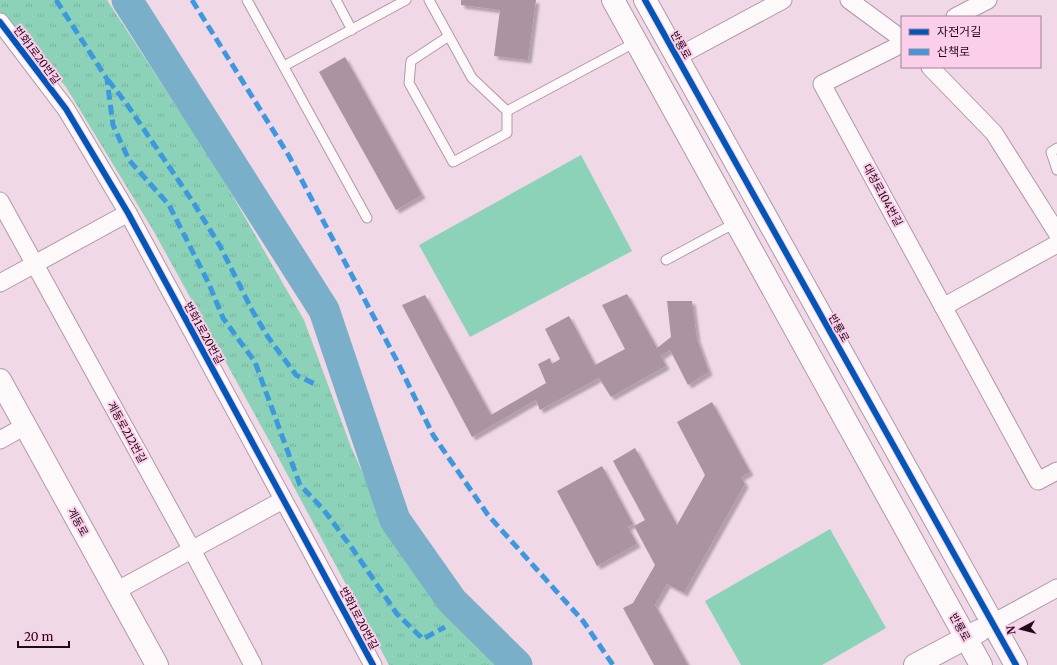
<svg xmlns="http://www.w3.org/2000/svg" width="1057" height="665" viewBox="0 0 1057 665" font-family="Merriweather,'Noto Sans KR',serif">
	<defs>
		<pattern id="grass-tufts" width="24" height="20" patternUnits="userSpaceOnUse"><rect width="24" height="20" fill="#8cd2b9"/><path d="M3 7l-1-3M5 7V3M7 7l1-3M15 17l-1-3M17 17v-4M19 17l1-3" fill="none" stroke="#78b39e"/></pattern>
		<filter id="shadow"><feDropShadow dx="3.5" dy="3.5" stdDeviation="1" flood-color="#0004"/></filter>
	</defs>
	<rect width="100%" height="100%" fill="#f0d8e7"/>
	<!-- grass -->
	<polygon fill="url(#grass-tufts)" points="0,0 107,0 216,167 304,320 351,447 392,538 436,591 505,665 389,665 271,444 153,230 66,87 0,12"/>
	<!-- pitch -->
	<g fill="#8cd2b9">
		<polygon points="581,155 632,251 470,337 419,245"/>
		<polygon points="830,529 886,628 822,665 741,665 705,601"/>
	</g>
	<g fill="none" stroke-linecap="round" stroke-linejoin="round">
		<!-- river -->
		<polyline stroke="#79afc8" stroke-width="31" points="127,0 324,310 395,520 452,601 517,665"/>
	</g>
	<!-- building -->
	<g fill="#ab93a2" filter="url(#shadow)">
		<polygon points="461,0 536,0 528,60 494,56 500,10 461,5"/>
		<polygon points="345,57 422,195 396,210 319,72"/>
		<polygon points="627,294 657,348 671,337 667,301 692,301 697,339 709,372 688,385 670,350 661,356 666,366 611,397 599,378 540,410 536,400 472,437 402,305 425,295 491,415 546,383 538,364 550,358 552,364 560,359 545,329 569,316 595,365 625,349 602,305"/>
		<polygon points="712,402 750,472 741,477 745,484 684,593 667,584 655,605 688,665 654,665 623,608 633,603 655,565 634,526 645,520 613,461 635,448 677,525 705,475 677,422"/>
		<polygon points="602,466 633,524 628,527 637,544 597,566 557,491"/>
	</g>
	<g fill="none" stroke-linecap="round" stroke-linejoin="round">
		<!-- lane casing -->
		<g stroke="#af98a7" stroke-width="11">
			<g id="lane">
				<polyline points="247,0 367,218"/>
				<polyline points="336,0 352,30"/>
				<polyline points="429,0 472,78 507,111 507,133 453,162 409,83 411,61 449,36"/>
				<polyline points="284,66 406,0"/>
				<polyline points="507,111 636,42"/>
				<polyline points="1057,148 1051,152 1057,170"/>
				<polyline points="666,260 737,222"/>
			</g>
		</g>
		<!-- street casing -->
		<g stroke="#af98a7" stroke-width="19">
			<g id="street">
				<polyline points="849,0 902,39"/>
				<polyline points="955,17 988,0"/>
				<polyline points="0,22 66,109 128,213 373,665"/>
				<polyline points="902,44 822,84 1038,481 1057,471"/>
				<polyline points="677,57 783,0"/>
				<polyline points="930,67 994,133 1057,233"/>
				<polyline points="0,201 192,550 253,665"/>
				<polyline points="0,283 128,213"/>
				<polyline points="943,307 1057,244"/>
				<polyline points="0,440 25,426"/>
				<polyline points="116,591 283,500"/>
				<polyline points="993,623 1057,588"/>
			</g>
		</g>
		<!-- secondary casing -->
		<g stroke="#af98a7" stroke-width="24">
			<g id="secondary">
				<polyline points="613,0 981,665"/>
				<polyline points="645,0 1016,665"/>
				<polyline points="0,380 157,665"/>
				<polyline points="915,665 979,631"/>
			</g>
		</g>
		<!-- lane -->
		<use href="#lane" stroke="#fdf9fb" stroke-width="9"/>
		<!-- street -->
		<use href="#street" stroke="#fdf9fb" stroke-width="17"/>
		<!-- secondary -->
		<use href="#secondary" stroke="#fdf9fb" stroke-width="22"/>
		<!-- quiet -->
		<g stroke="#3c99df" stroke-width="5" stroke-dasharray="10 5" stroke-linecap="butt">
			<polyline points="56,0 107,79 113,125 129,160 169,205 209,284 223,318 255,362 300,485 323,509 352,548 397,614 423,639 445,627"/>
			<polyline points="192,0 289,156 397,361 433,435 488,515 583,621 613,665"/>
			<polyline points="108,80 126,103 193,202 220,246 253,312 268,337 296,375 317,385"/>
		</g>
		<!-- cycleway casing -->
		<g stroke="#fbcee9" stroke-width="8">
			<g id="cycleway">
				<polyline points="645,0 1016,665"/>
				<polyline points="0,22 66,109 128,213 373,665"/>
			</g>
		</g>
		<!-- cycleway -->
		<use href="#cycleway" stroke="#0057b8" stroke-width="6"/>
	</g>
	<g text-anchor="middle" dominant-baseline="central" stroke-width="4" stroke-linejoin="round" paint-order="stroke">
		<!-- street labels -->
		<g font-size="11" fill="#230a1b" stroke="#fbcee9">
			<text transform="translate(681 45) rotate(61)">반룡로</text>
			<text transform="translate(37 55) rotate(53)">번화1로20번길</text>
			<text transform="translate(883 195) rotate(61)">대청로104번길</text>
			<text transform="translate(839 328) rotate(61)">반룡로</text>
			<text transform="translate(204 333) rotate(61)">번화1로20번길</text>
			<text transform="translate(127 432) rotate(61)">계동로212번길</text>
			<text transform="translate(78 522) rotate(61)">계동로</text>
			<text transform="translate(359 618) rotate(62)">번화1로20번길</text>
			<text transform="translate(960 627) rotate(61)">반룡로</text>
		</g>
	</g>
	<!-- legend -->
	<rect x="901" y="16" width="140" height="52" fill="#fbcee9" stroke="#a58097"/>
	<rect x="909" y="29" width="20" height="6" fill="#0057b8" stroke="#a58097"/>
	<text x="937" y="36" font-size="12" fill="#230a1b">자전거길</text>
	<rect x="909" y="49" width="20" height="6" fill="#3c99df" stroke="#a58097"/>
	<text x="937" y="56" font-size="12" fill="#230a1b">산책로</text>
	<!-- north arrow -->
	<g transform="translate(1021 629) rotate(263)" stroke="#fbcee9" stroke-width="3" paint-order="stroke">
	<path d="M0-3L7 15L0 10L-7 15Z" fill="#230a1b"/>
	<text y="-6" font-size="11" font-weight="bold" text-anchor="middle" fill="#230a1b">N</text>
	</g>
	<!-- scale -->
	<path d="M18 641v6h51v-6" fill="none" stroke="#230a1b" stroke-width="2"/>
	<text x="24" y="641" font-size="12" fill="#230a1b" stroke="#fbcee9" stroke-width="3" paint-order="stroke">20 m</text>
</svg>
